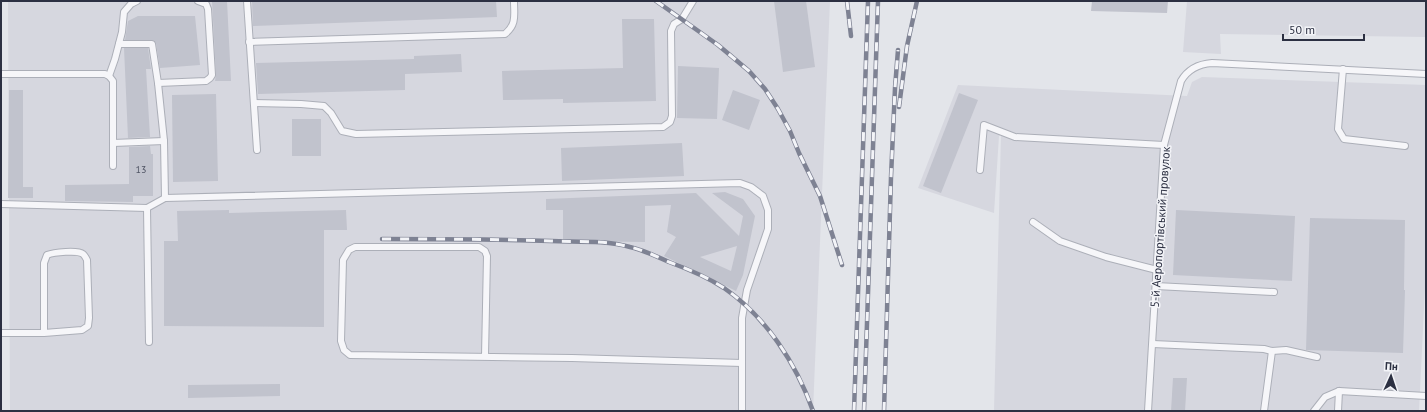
<svg xmlns="http://www.w3.org/2000/svg" width="1427" height="412" viewBox="0 0 1427 412" font-family="'PT Sans',sans-serif">
	<rect width="100%" height="100%" fill="#e3e5ea"/>
	<!-- built -->
	<g fill="#d6d7df">
		<polygon points="8,1 830,1 813,411 10,411"/>
		<polygon points="1187,1 1426,1 1426,37 1220,34 1221,54 1183,52"/>
		<polygon points="1202,77 1426,85 1426,267 1419,411 994,411 1001,135 999,136 994,213 918,188 958,85 1187,96 1192,82"/>
	</g>
	<!-- building -->
	<g fill="#c1c3cd" fill-rule="evenodd">
		<polygon points="212,1 227,1 231,81 215,81 216,75"/>
		<polygon points="252,1 496,1 497,17 253,26"/>
		<polygon points="774,1 806,1 815,67 783,72"/>
		<polygon points="1092,1 1168,1 1167,13 1091,11"/>
		<polygon points="138,16 195,16 200,65 160,68 156,43 154,40 125,40 128,21"/>
		<polygon points="622,19 654,19 656,101 563,103 563,99 503,100 502,71 623,68"/>
		<polygon points="124,48 148,48 151,69 146,69 150,137 128,138"/>
		<polygon points="461,54 462,72 405,74 405,90 258,94 256,63 414,59 414,56"/>
		<polygon points="678,66 719,68 717,119 677,118"/>
		<polygon points="9,90 23,90 23,187 33,187 33,198 8,198"/>
		<polygon points="733,90 760,100 749,130 722,120"/>
		<polygon points="959,93 978,100 941,193 923,186"/>
		<polygon points="216,94 218,181 173,182 172,95"/>
		<rect x="292" y="119" width="29" height="37"/>
		<polygon points="682,143 684,176 562,181 561,148"/>
		<polygon points="150,146 151,154 153,154 153,196 133,196 133,202 65,201 65,185 129,184 129,147"/>
		<path d="M 725,192 L 743,199 L 755,216 L 743,275 L 736,291 L 664,256 L 676,237 L 667,232 L 671,205 L 645,206 L 645,242 L 563,241 L 563,210 L 546,210 L 546,199 L 696,193 L 739,236 L 743,216 L 712,193 ZM 737,246 L 731,271 L 700,257 Z"/>
		<polygon points="229,210 229,213 346,210 347,230 324,230 324,327 164,326 164,241 178,241 177,211"/>
		<polygon points="1176,210 1295,216 1292,281 1173,275"/>
		<polygon points="1310,218 1405,220 1404,290 1405,290 1403,353 1306,350"/>
		<polygon points="1173,378 1187,378 1185,411 1171,411"/>
		<polygon points="280,384 280,396 188,398 188,385"/>
	</g>
	<g fill="none" stroke-linecap="round" stroke-linejoin="round">
		<!-- lane casing -->
		<g stroke="#acafb8" stroke-width="8">
			<g id="lane">
				<polyline points="247,1 257,150"/>
				<path d="M 249,42 L 505,34 C 517,24 514,15 514,1"/>
				<polyline points="119,44 152,44 158,83 164,141 165,198"/>
				<polyline points="1343,69 1338,129 1344,139 1405,146"/>
				<polyline points="1,74 105,74 109,76 113,81 113,166"/>
				<polyline points="109,76 115,59 122,32 124,12 131,4 137,1"/>
				<polyline points="158,83 206,81 210,78 212,75 208,9 206,4 198,1"/>
				<polyline points="254,103 301,104 324,106 331,113 342,131 356,134 663,127 670,122 672,116 671,31 674,24 682,19 693,1"/>
				<polyline points="113,143 164,141"/>
				<polyline points="980,170 984,125 1015,137 1164,145"/>
				<polyline points="1,204 147,208 165,198 740,183 751,187 763,196 768,210 768,229 747,290 742,318 742,411"/>
				<polyline points="147,208 149,342"/>
				<polyline points="1033,222 1060,241 1106,257 1157,270"/>
				<polyline points="1156,286 1274,292"/>
				<path d="M 1,333 L 44,333 L 82,330 L 88,326 L 89,318 L 87,260 C 86,258 85,256 83,254 C 78,250 54,252 47,255 L 44,263 L 44,333"/>
				<polyline points="1153,344 1264,349 1272,351 1286,350 1317,357"/>
				<polyline points="485,356 487,256 485,251 479,247 355,247 349,250 343,260 341,341 344,350 350,355 572,358 742,363"/>
				<path d="M 1148,411 L 1164,145 L 1181,81 C 1188,69 1198,64 1212,63 L 1426,74"/>
				<polyline points="1264,411 1272,351"/>
				<polyline points="1314,411 1325,397 1339,391"/>
				<polyline points="1338,411 1339,391 1426,396"/>
			</g>
		</g>
		<!-- lane -->
		<use href="#lane" stroke="#f6f6f9" stroke-width="6"/>
		<!-- rail casing -->
		<g stroke="#7e8293" stroke-width="4.5">
			<g id="rail">
				<polyline points="656,1 718,45 749,71 765,89 778,109 790,131 799,153 820,196 842,265"/>
				<polyline points="847,1 851,36"/>
				<polyline points="899,107 907,46 917,1"/>
				<path d="M 382,239 C 439,239 495,239 551,241 C 577,242 605,240 630,247 C 643,250 656,256 669,262 C 688,269 707,277 724,288 C 766,317 796,363 813,411"/>
				<polyline points="854,411 868,1"/>
				<polyline points="864,411 878,1"/>
				<polyline points="884,411 891,177 895,88 898,50"/>
			</g>
		</g>
		<!-- rail -->
		<use href="#rail" stroke="#f3f4f8" stroke-width="3" stroke-dasharray="9" stroke-linecap="butt"/>
	</g>
	<g text-anchor="middle" dominant-baseline="central" stroke-width="3" stroke-linejoin="round" paint-order="stroke">
		<!-- number labels -->
		<g font-size="10" fill="#515565">
			<text x="141" y="169">13</text>
		</g>
		<!-- street labels -->
		<g font-size="12" fill="#2c3042" stroke="#f3f4f8">
			<text transform="translate(1160 227) rotate(-86)">5-й Аеропортівський провулок</text>
		</g>
	</g>
	<!-- border -->
	<rect width="1427" height="412" fill="none" stroke="#2c3042" stroke-width="4"/>
	<!-- north arrow -->
	<g transform="translate(1391 376) rotate(3)" stroke="#f3f4f8" stroke-width="3" paint-order="stroke">
	<path d="M0-3L7 15L0 10L-7 15Z" fill="#2c3042"/>
	<text y="-6" font-size="11" font-weight="bold" text-anchor="middle" fill="#2c3042">Пн</text>
	</g>
	<!-- scale -->
	<path d="M1283 34v6h81v-6" fill="none" stroke="#2c3042" stroke-width="2"/>
	<text x="1289" y="34" font-size="12" fill="#2c3042" stroke="#f3f4f8" stroke-width="3" paint-order="stroke">50 m</text>
</svg>
